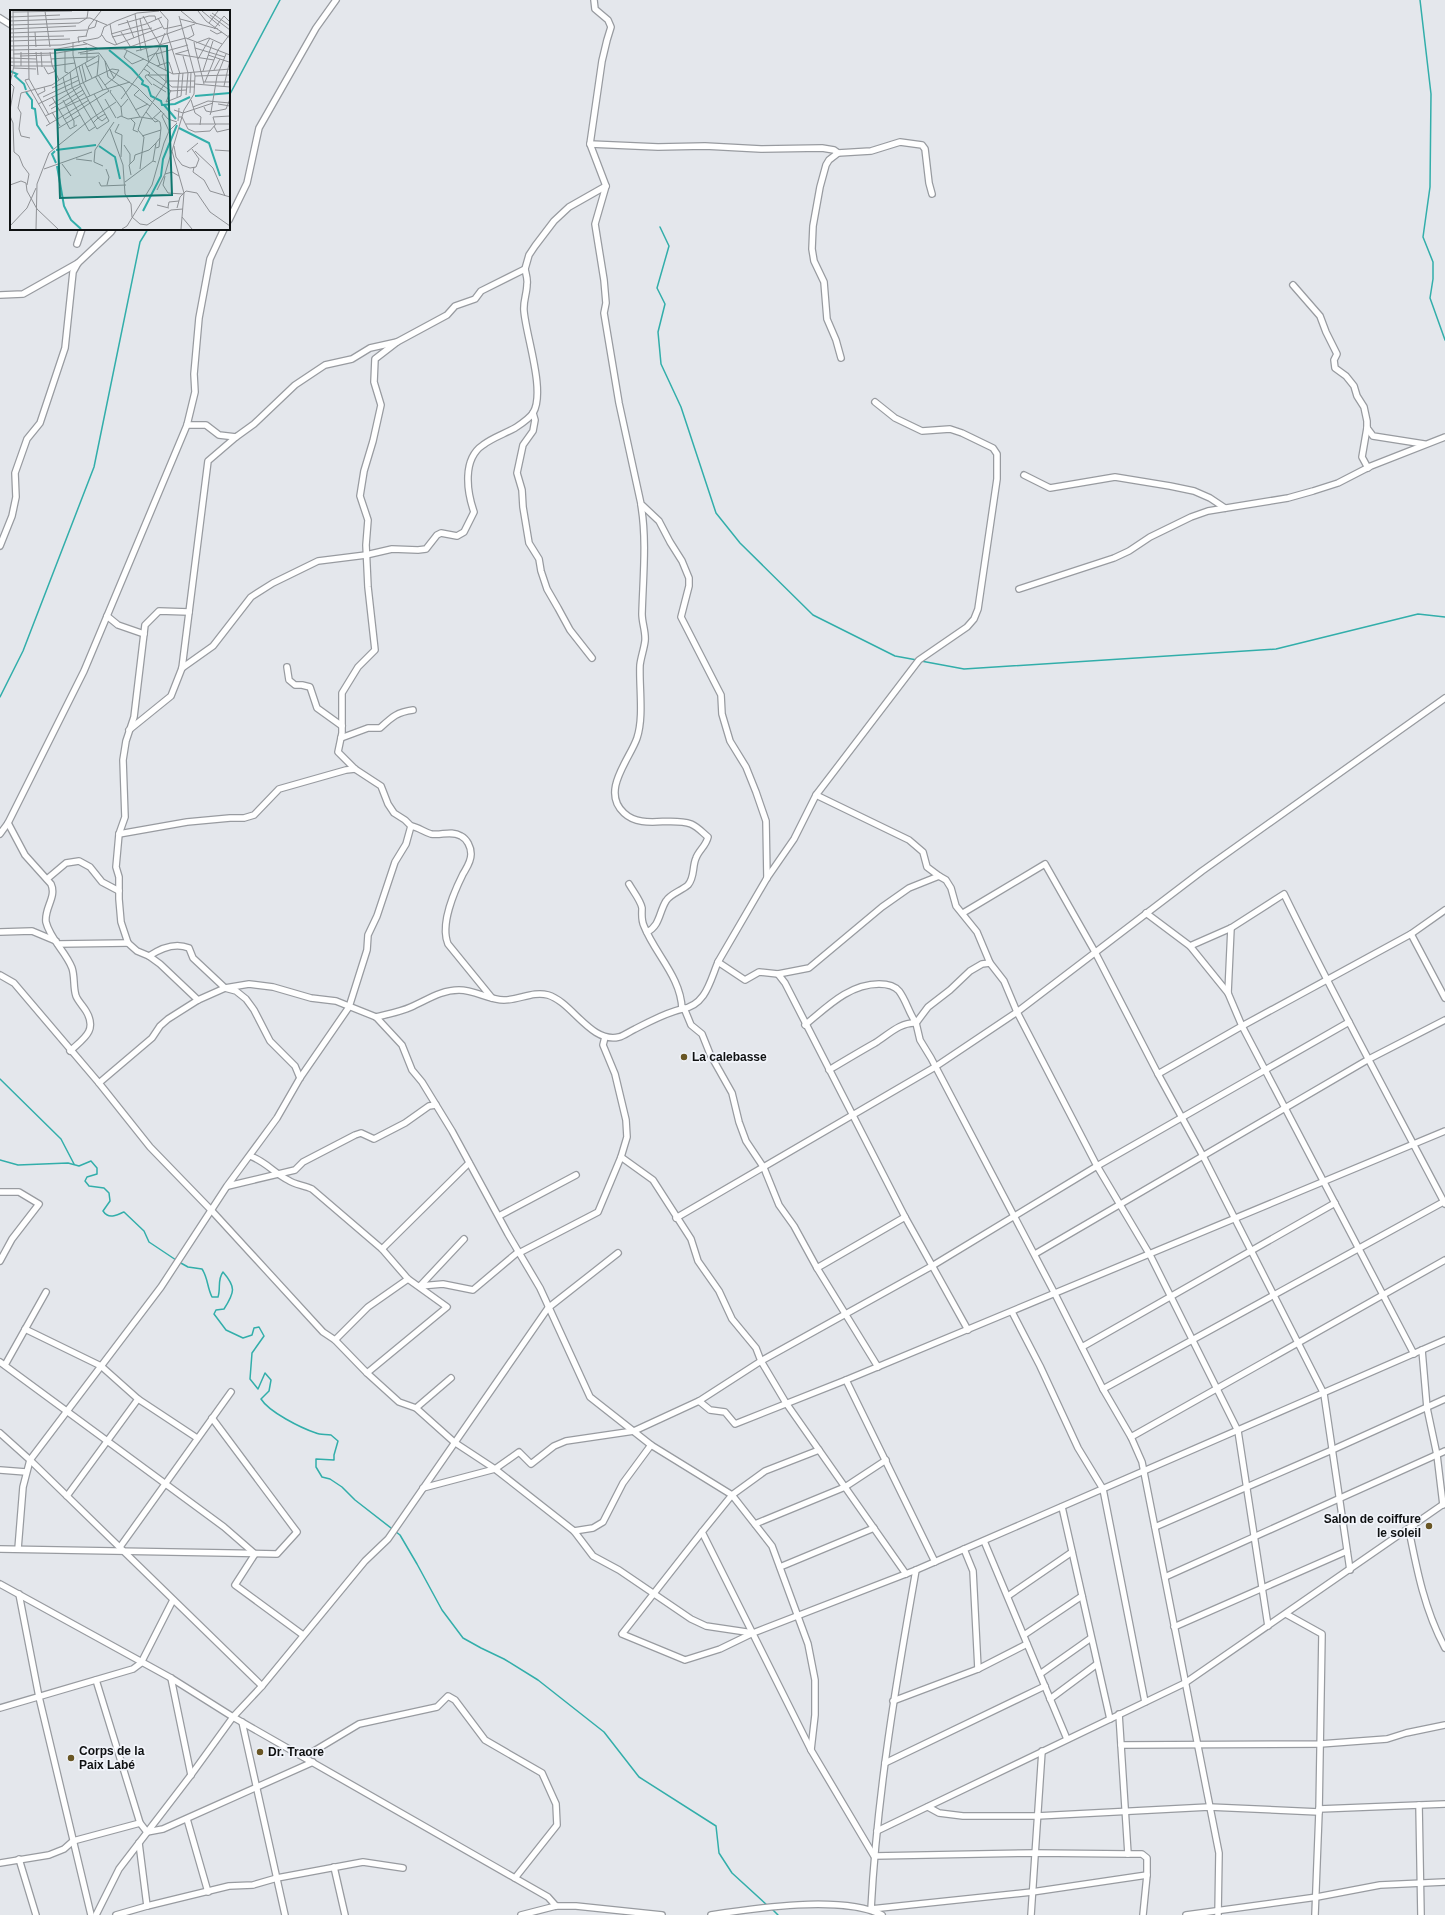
<svg xmlns="http://www.w3.org/2000/svg" width="1445" height="1915" viewBox="0 0 1445 1915" font-family="Arial,sans-serif">
	<rect width="100%" height="100%" fill="#e4e7ec"/>
	<g fill="none" stroke-linecap="round" stroke-linejoin="round">
		<!-- stream -->
		<g stroke="#32aeaa" stroke-width="1.5">
			<polyline points="1420,0 1431,94 1430,187 1423,237 1433,262 1433,279 1430,298 1445,340"/>
			<polyline points="229,96 280,0"/>
			<polyline points="660,227 669,246 657,288 665,304 658,332 661,364 681,407 716,513 740,543 813,615 895,656 917,660"/>
			<polyline points="921,661 964,669 1276,649 1418,614 1445,617"/>
			<polyline points="0,697 23,651 94,467 140,242 148,229"/>
			<polyline points="0,1079 61,1139 74,1164"/>
			<path d="M 0,1160 L 18,1165 L 68,1163 L 79,1166 L 91,1161 L 97,1168 L 97,1174 L 87,1177 L 85,1181 L 89,1186 L 104,1188 L 109,1193 L 110,1201 L 103,1211 C 109,1220 116,1215 124,1212 L 144,1231 L 149,1242 L 176,1260"/>
			<path d="M 179,1262 L 188,1267 L 202,1269 C 208,1278 207,1287 212,1297 L 218,1297 C 221,1288 217,1280 223,1272 C 236,1287 235,1292 224,1309 L 216,1310 L 214,1314 L 226,1330 L 243,1338 L 252,1335 L 254,1328 L 259,1327 L 264,1336 L 252,1353 L 250,1379 L 258,1389 L 265,1373 L 271,1380 L 269,1391 L 261,1399 C 269,1412 301,1428 316,1433 C 320,1435 326,1434 331,1435 L 338,1441 L 334,1455 L 334,1460 L 316,1459 L 316,1467 L 322,1477 L 330,1479 L 342,1487 L 355,1500 L 400,1535 L 417,1564 L 442,1610 L 463,1638 L 481,1648 L 504,1659 L 538,1680 L 604,1732 L 639,1777 L 716,1826 L 719,1853 L 732,1873 L 768,1906"/>
			<polyline points="771,1908 778,1915"/>
		</g>
		<!-- minor casing -->
		<g stroke="#989ba0" stroke-width="8">
			<g id="minor">
				<polyline points="594,0 595,9 608,20 611,27 607,40 602,61 590,144 606,186 595,224 604,280 606,303 604,313 619,403 641,504 659,521 670,542 682,561 689,578 689,586 681,617 721,695 722,714 730,741 746,767 756,792 766,821 767,878"/>
				<polyline points="0,18 11,25"/>
				<polyline points="590,144 658,147 705,146 761,149 822,148 834,150 838,153 871,151 900,142 922,145 925,149 929,183 932,194"/>
				<polyline points="838,153 829,160 826,165 820,187 813,226 812,249 814,261 824,282 827,319 836,340 841,358"/>
				<polyline points="229,220 247,183 259,128 316,28 336,0"/>
				<polyline points="77,244 82,229"/>
				<polyline points="1293,285 1320,316 1326,332 1337,354 1334,360 1335,368 1346,376 1354,386 1357,396 1364,407 1367,421 1367,428 1373,436 1424,444"/>
				<polyline points="0,295 23,294 78,263 111,232 113,229"/>
				<polyline points="533,413 535,420 533,431 523,445 517,473 522,490 523,507 529,543 539,559 541,571 547,589 558,608 570,630 592,658"/>
				<polyline points="187,425 206,425 219,435 236,437 254,424 295,385 325,365 352,359 370,348 397,342 447,315 455,306 475,299 481,291 525,269 529,255 535,246 554,221 569,207 606,186"/>
				<polyline points="1367,428 1362,457 1368,468"/>
				<polyline points="1024,475 1050,488 1115,477 1170,486 1194,491 1210,498 1225,508"/>
				<path d="M 641,505 C 647,540 643,578 642,614 C 642,623 646,632 645,641 C 644,649 641,657 640,665 C 639,687 644,717 637,738 C 630,759 600,791 624,813 C 642,830 670,816 691,824 C 698,827 703,833 708,837 C 706,846 699,850 696,858 C 692,867 695,877 688,885 C 681,891 670,894 666,901 C 659,912 660,926 647,932"/>
				<polyline points="0,546 12,516 16,497 15,473 27,439 40,423 65,348 73,272 78,263"/>
				<polyline points="1019,589 1114,558 1129,551 1150,537 1191,517 1208,511 1288,498 1313,491 1338,483 1371,466 1445,437"/>
				<polyline points="189,612 159,611 145,625 134,717 126,741 123,760 125,817 119,834 116,867 119,877 119,899 121,922 128,943 137,951 149,956 160,964 198,1000"/>
				<polyline points="107,616 118,625 144,634"/>
				<polyline points="287,667 289,680 295,685 302,685 310,687 317,708 342,726"/>
				<path d="M 182,668 L 213,646 L 251,597 L 273,583 L 318,561 L 366,555 L 392,549 L 418,550 L 426,549 L 437,535 L 441,533 L 457,536 L 464,532 L 474,512 C 467,492 462,459 483,445 C 492,438 504,434 515,428 C 521,424 529,419 533,413 C 546,392 526,336 524,311 C 523,301 527,294 527,284 C 528,280 526,274 525,269"/>
				<polyline points="129,730 171,696 182,668 208,461 236,437"/>
				<path d="M 341,738 L 368,728 L 380,728 C 392,717 397,712 413,710"/>
				<polyline points="816,795 909,840 923,852 927,867 939,876"/>
				<path d="M 8,823 L 25,855 L 51,884 C 57,897 44,908 46,922 C 50,939 66,952 72,968 C 75,977 73,987 76,996 C 78,1001 83,1006 86,1011 C 98,1031 83,1039 70,1051"/>
				<path d="M 411,826 C 418,827 424,832 431,834 C 441,836 451,830 461,836 C 467,839 471,847 471,854 C 471,862 467,867 463,874 C 454,892 440,925 448,944 L 492,998"/>
				<polyline points="0,834 8,823 84,671 187,425 195,392 194,374 199,318 210,259 224,229"/>
				<polyline points="119,834 187,822 230,818 244,818 254,815 279,789 346,770 355,769"/>
				<polyline points="47,879 66,863 79,861 90,867 102,882 119,891"/>
				<path d="M 629,884 C 633,891 641,901 642,908 C 642,915 641,920 644,926 C 655,954 681,977 682,1009 C 706,1005 710,981 718,962 L 745,980 L 759,972 L 778,974"/>
				<polyline points="963,913 1045,864 1095,952 1158,1074 1203,1156 1324,1394 1350,1570"/>
				<polyline points="1146,913 1190,946 1228,993"/>
				<polyline points="1231,928 1228,993 1242,1026 1414,1354"/>
				<polyline points="0,932 32,931 56,941"/>
				<polyline points="1411,934 1445,998"/>
				<polyline points="58,944 128,943"/>
				<path d="M 1190,946 L 1231,928 L 1284,894 C 1335,999 1391,1101 1445,1204"/>
				<path d="M 149,956 C 161,948 175,942 189,948 L 193,958 L 225,988 L 236,991 L 246,999 L 254,1010 L 270,1041 L 295,1066 L 300,1078"/>
				<polyline points="718,962 767,878 794,839 816,795 919,660 967,627 974,619 978,609 997,479 997,454 993,448 962,433 950,429 922,431 895,418 875,402"/>
				<polyline points="990,963 982,964 970,971 950,990 928,1007 916,1023 920,1040 931,1058 1055,1294 1103,1389 1131,1437 1142,1462 1219,1853 1218,1915"/>
				<polyline points="0,975 14,983 99,1083"/>
				<polyline points="684,1008 691,1025 702,1034 710,1054 732,1093 739,1122 746,1141 764,1168 779,1205 794,1226 817,1268"/>
				<path d="M 376,1017 C 388,1014 400,1012 411,1007 C 427,1000 441,990 459,990 C 475,990 489,1000 504,1000 C 519,1000 533,991 548,995 C 572,1002 591,1044 619,1037 C 624,1036 630,1031 635,1029 C 651,1021 665,1013 682,1009"/>
				<path d="M 805,1025 C 827,1007 849,984 879,984 C 886,984 894,985 899,991 C 906,1000 909,1013 916,1023 C 900,1022 888,1035 875,1043 C 859,1052 844,1061 829,1070"/>
				<polyline points="1158,1074 1242,1026 1411,934 1445,910"/>
				<path d="M 250,1156 C 265,1161 274,1173 288,1180 C 295,1185 304,1185 312,1189 L 382,1249 L 408,1279 L 447,1307 L 367,1373"/>
				<polyline points="621,1157 653,1180 691,1239 698,1261 719,1291 732,1319 756,1348 761,1361 699,1401"/>
				<polyline points="228,1186 295,1170 303,1162 355,1135 361,1133 374,1139 405,1123 429,1106 436,1105"/>
				<polyline points="0,1192 19,1192 39,1204 12,1239 0,1261"/>
				<polyline points="499,1216 576,1175"/>
				<polyline points="676,1218 935,1067 1017,1012 1202,871 1445,698"/>
				<polyline points="382,1249 469,1163"/>
				<polyline points="519,1253 598,1212 621,1157 627,1137 626,1120 615,1074 603,1045 605,1037"/>
				<polyline points="1035,1254 1369,1059 1445,1020"/>
				<polyline points="420,1286 443,1284 473,1290 518,1252"/>
				<polyline points="420,1286 464,1239"/>
				<polyline points="1012,1312 1040,1366 1078,1448 1103,1489 1145,1702"/>
				<polyline points="25,1329 101,1366 138,1399 197,1438"/>
				<polyline points="968,1330 905,1217 785,983 778,974 809,968 882,907 909,888 939,876 946,880 951,888 956,906 977,932 990,963 1004,981 1017,1012 1097,1166 1150,1255 1238,1431 1268,1626"/>
				<polyline points="335,1340 368,1307 408,1279"/>
				<polyline points="1082,1347 1335,1203"/>
				<polyline points="1422,1350 1427,1408 1437,1455 1443,1505"/>
				<polyline points="0,1362 224,1527 255,1554 235,1585 303,1635"/>
				<polyline points="5,1365 46,1292"/>
				<polyline points="878,1367 817,1268 905,1217"/>
				<polyline points="846,1380 1445,1131"/>
				<polyline points="1103,1389 1445,1201"/>
				<polyline points="416,1408 451,1378"/>
				<polyline points="0,1433 30,1460 262,1686"/>
				<polyline points="1131,1437 1445,1260"/>
				<polyline points="0,1470 26,1472"/>
				<polyline points="423,1488 495,1469 519,1452 531,1464 554,1446 566,1441 634,1431 699,1401 710,1410 725,1412 735,1424 846,1380 935,1562"/>
				<polyline points="67,1496 138,1399"/>
				<polyline points="1062,1507 1110,1719"/>
				<polyline points="755,1524 845,1487 886,1460"/>
				<polyline points="1155,1527 1332,1450 1445,1399"/>
				<path d="M 1409,1530 C 1417,1571 1425,1611 1445,1648"/>
				<polyline points="574,1531 593,1528 603,1522 623,1483 651,1445"/>
				<polyline points="702,1532 622,1634 685,1660 720,1649 753,1633 916,1570 1445,1340"/>
				<polyline points="984,1541 1067,1739"/>
				<polyline points="120,1547 231,1392"/>
				<polyline points="0,1549 277,1554 297,1532 212,1418"/>
				<polyline points="18,1549 23,1487 30,1460 161,1287 227,1186 277,1118 300,1078 349,1007 367,950 368,935 377,916 395,862 406,844 411,826 405,820 394,813 388,804 381,786 355,769 338,752 342,733 342,693 358,667 375,650 368,587 366,545 368,520 360,496 364,471 373,441 381,405 374,382 375,359 397,342"/>
				<polyline points="964,1549 973,1571 978,1669"/>
				<polyline points="780,1567 874,1528"/>
				<path d="M 916,1570 C 896,1683 877,1795 871,1909 L 1032,1892 L 1147,1875"/>
				<polyline points="906,1574 786,1403 761,1361 932,1266 1097,1166 1349,1022"/>
				<polyline points="1165,1577 1445,1451"/>
				<polyline points="0,1584 171,1678 233,1717 548,1897 556,1906"/>
				<polyline points="19,1594 39,1697 91,1915"/>
				<polyline points="1008,1596 1072,1552"/>
				<polyline points="1286,1614 1322,1634 1319,1812 1315,1915"/>
				<polyline points="1174,1627 1347,1551"/>
				<polyline points="753,1633 706,1626 691,1619 619,1570 593,1556 574,1531 495,1469 454,1442 416,1408 399,1402 367,1373 335,1340 323,1332 212,1211 150,1147 99,1083 152,1038 160,1026 168,1019 198,1000 225,988 249,984 273,987 311,998 336,1001 376,1017 402,1045 412,1070 422,1082 452,1131 508,1234 540,1288 590,1397 651,1445 732,1495 772,1546 808,1644 815,1680 815,1715 811,1750 874,1856 1035,1853 1128,1854"/>
				<polyline points="1024,1635 1082,1596"/>
				<polyline points="1040,1674 1091,1638"/>
				<polyline points="171,1678 191,1775"/>
				<polyline points="96,1680 140,1823 147,1832 163,1829 313,1762"/>
				<polyline points="1050,1699 1097,1664"/>
				<polyline points="893,1701 978,1669 1027,1644"/>
				<polyline points="0,1708 133,1669 141,1663 173,1600"/>
				<polyline points="1119,1714 1128,1854 1142,1854 1147,1858 1147,1875 1143,1915"/>
				<polyline points="242,1722 285,1915"/>
				<polyline points="1121,1745 1320,1744 1387,1739 1406,1733 1445,1725"/>
				<polyline points="811,1750 702,1532 732,1495 765,1471 819,1450"/>
				<polyline points="304,1757 359,1724 437,1707 448,1696 455,1700 485,1740 542,1773 556,1804 557,1825 515,1878"/>
				<polyline points="885,1763 1045,1686"/>
				<polyline points="1419,1805 1421,1915"/>
				<polyline points="928,1807 939,1813 963,1816 1037,1816 1209,1807 1319,1812"/>
				<polyline points="1319,1809 1445,1804"/>
				<polyline points="187,1819 208,1892"/>
				<polyline points="877,1831 1185,1683 1445,1503"/>
				<polyline points="139,1843 147,1906"/>
				<polyline points="19,1859 36,1915"/>
				<polyline points="0,1863 49,1855 64,1849 73,1841 140,1823"/>
				<polyline points="334,1867 345,1915"/>
				<polyline points="96,1915 119,1869 191,1775 233,1717 262,1686 365,1561 388,1539 548,1308 618,1253"/>
				<polyline points="116,1915 147,1906 229,1886 253,1885 277,1878 363,1862 403,1868"/>
				<polyline points="521,1915 556,1906 576,1906 662,1915"/>
				<path d="M 711,1915 C 755,1908 842,1895 882,1915"/>
				<polyline points="1031,1915 1042,1751"/>
				<polyline points="1186,1915 1317,1897 1380,1885 1445,1882"/>
			</g>
		</g>
		<!-- minor -->
		<use href="#minor" stroke="#fff" stroke-width="5.5"/>
	</g>
	<!-- markers -->
	<g fill="#695624" stroke="#f1f4fa" stroke-width="1.5">
		<circle cx="684" cy="1057" r="4"/>
		<circle cx="1429" cy="1526" r="4"/>
		<circle cx="260" cy="1752" r="4"/>
		<circle cx="71" cy="1758" r="4"/>
	</g>
	<g text-anchor="middle" dominant-baseline="central" stroke-width="3.5" stroke-linejoin="round" paint-order="stroke">
		<!-- poi labels -->
		<g font-size="12" font-weight="bold" fill="#0f1112" stroke="#f1f4fa" text-anchor="start">
			<text x="692" y="1057">La calebasse</text>
			<text x="1421" y="1519" text-anchor="end">Salon de coiffure<tspan x="1421" dy="14">le soleil</tspan></text>
			<text x="79" y="1751">Corps de la<tspan x="79" dy="14">Paix Labé</tspan></text>
			<text x="268" y="1752">Dr. Traore</text>
		</g>
	</g>
	<!-- overview -->
	<g transform="translate(10 10)">
		<rect width="220" height="220" fill="#e4e7ec"/>
		<path fill="none" stroke="#32aeaa" stroke-width="2" d="M 99,40 L 122,59 L 133,71 L 132,74 L 138,77 L 141,86 L 151,91 L 152,95 L 165,94 L 180,87M 0,61 L 7,64 L 5,66 L 14,74 L 16,80M 16,82 L 22,90 L 22,98 L 25,99 L 27,115 L 43,139M 185,86 L 220,83M 154,95 L 166,109M 169,118 L 199,133 L 210,166M 89,136 L 105,147 L 110,169M 46,140 L 86,135M 45,141 L 42,144 L 46,153M 47,156 L 54,196 L 61,210 L 71,219M 133,201 L 151,166 L 153,149 L 167,115"/>
		<path fill="none" stroke="#8f9195" stroke-width="1" d="M 3,1 L 4,56 L 43,56M 18,1 L 19,69 L 39,105M 35,1 L 40,37M 150,1 L 158,10 L 157,23 L 170,64M 171,1 L 187,14M 188,1 L 196,11 L 220,28M 192,1 L 210,16M 3,2 L 62,1M 202,3 L 220,16M 125,4 L 131,41M 200,5 L 220,20M 133,6 L 150,35M 169,6 L 185,66 L 184,84 L 174,100 L 162,141 L 174,183 L 171,219M 0,7 L 50,5M 148,8 L 154,19 L 172,15M 130,9 L 139,52M 170,9 L 208,19M 117,10 L 124,28M 0,11 L 80,8 L 97,15M 199,13 L 208,1M 100,14 L 102,25 L 107,35M 0,15 L 69,13 L 77,8 L 78,1M 108,15 L 139,6 L 145,6 L 146,10M 0,19 L 66,16M 78,19 L 85,17 L 87,10M 204,19 L 214,6 L 220,12M 200,20 L 207,24 L 212,22M 25,22 L 26,37M 111,22 L 120,36M 0,23 L 77,20M 101,24 L 136,14 L 152,7M 92,25 L 96,31 L 105,35 L 152,17M 76,26 L 79,16 L 91,1M 0,27 L 54,26M 102,27 L 142,18M 177,29 L 184,25 L 181,16M 0,31 L 60,29M 63,32 L 63,45 L 70,75 L 88,108 L 83,113M 73,32 L 89,39 L 114,39 L 185,14M 184,32 L 185,38 L 215,47M 69,33 L 68,27 L 77,26M 186,33 L 199,28 L 212,34M 0,36 L 51,35 L 88,28 L 91,26 L 94,17 L 106,11 L 127,3 L 149,1M 150,36 L 156,61M 185,38 L 194,74M 114,39 L 163,64 L 220,59M 0,40 L 47,39 L 77,34M 55,41 L 55,62 L 58,63M 117,41 L 114,47 L 122,54 L 134,49M 126,41 L 176,28 L 220,45M 11,42 L 11,56M 26,42 L 28,65M 31,42 L 32,57M 40,42 L 42,55 L 49,70M 68,43 L 88,39M 3,44 L 47,43 L 77,38 L 77,52M 70,44 L 89,43 L 95,51 L 98,67 L 113,78 L 130,107 L 142,109 L 151,101 L 127,77 L 99,60M 146,44 L 178,35M 165,44 L 179,40M 166,44 L 204,50M 198,45 L 219,52M 10,46 L 41,45M 173,46 L 178,63 L 176,85M 137,47 L 146,43 L 150,55M 0,48 L 26,49M 55,48 L 85,47M 41,49 L 55,48M 188,49 L 200,28M 95,51 L 104,68 L 95,75M 0,52 L 42,52M 75,53 L 82,68M 0,55 L 4,56 L 0,73 L 4,77 L 0,100M 72,55 L 76,71M 137,55 L 162,77 L 185,77M 43,56 L 65,53M 69,56 L 73,72 L 80,86M 147,56 L 159,52 L 163,64M 34,57 L 38,64 L 46,61M 77,57 L 89,51M 4,58 L 26,59M 134,59 L 140,63 L 138,65 L 161,81 L 176,80M 204,60 L 210,49M 193,61 L 203,31M 60,62 L 62,77 L 87,119 L 99,111 L 84,84M 85,66 L 93,80 L 120,72M 87,66 L 89,46M 185,66 L 220,65M 53,67 L 56,80 L 79,121 L 85,117M 19,69 L 15,70 L 16,72 L 40,114M 156,71 L 185,71M 194,72 L 220,72M 195,72 L 208,40 L 220,24M 143,74 L 156,82M 185,74 L 220,77M 142,75 L 135,67 L 136,65 L 158,65M 214,76 L 220,50M 42,78 L 68,66M 130,79 L 124,85 L 140,96M 101,80 L 100,82 L 111,97M 180,83 L 181,62M 27,85 L 35,81 L 34,77M 33,87 L 69,70M 42,87 L 60,119 L 67,115M 167,87 L 169,64M 95,89 L 106,108M 111,89 L 148,40 L 155,23M 53,90 L 64,111 L 64,116M 181,90 L 185,103 L 191,107 L 190,115M 156,92 L 171,86 L 173,63M 156,92 L 161,80M 28,94 L 102,59 L 109,60 L 104,68M 208,94 L 220,96M 56,95 L 75,83M 39,96 L 71,76M 183,97 L 198,91 L 220,93M 194,97 L 196,101 L 201,102 L 200,105M 41,99 L 73,80M 125,100 L 138,94M 164,100 L 173,103 L 203,93M 151,101 L 158,109 L 167,112M 42,102 L 50,116M 136,102 L 145,112 L 148,111M 201,102 L 207,66 L 216,44M 201,102 L 216,99 L 220,89M 154,103 L 152,106 L 159,121M 95,104 L 88,108 L 92,111 L 97,107M 0,106 L 3,113 L 4,142 L 9,146 L 13,156 L 19,164 L 17,175M 35,106 L 93,80M 112,106 L 111,97 L 118,89M 169,107 L 172,107 L 178,119 L 185,122 L 200,121 L 206,114M 107,108 L 111,106 L 118,109 L 130,107M 144,108 L 150,112 L 151,118 L 149,137 L 146,138M 55,109 L 99,81 L 88,65M 121,109 L 125,113 L 123,120 L 128,122M 168,111 L 169,98M 109,114 L 105,122 L 112,125 L 111,147M 176,114 L 220,114M 205,114 L 203,107 L 220,106M 36,116 L 79,90M 204,116 L 207,122 L 220,119M 47,119 L 70,105M 100,119 L 113,155 L 115,184 L 121,194 L 122,207 L 130,214 L 137,215 L 161,200 L 173,199M 132,126 L 151,120M 20,128 L 11,126 L 9,119 L 11,103 L 8,98 L 11,83 L 42,75 L 66,58 L 89,45M 114,135 L 120,144 L 120,154M 164,136 L 166,147 L 172,155 L 180,158 L 186,157 L 189,149 L 182,139M 205,140 L 220,141M 185,141 L 203,158 L 215,186M 177,142 L 188,133M 66,149 L 82,151M 143,151 L 146,133 L 150,128M 52,154 L 61,166M 93,156 L 84,152 L 85,140 L 104,112M 184,157 L 183,162 L 194,170 L 200,181 L 220,187M 34,159 L 82,142M 96,159 L 99,167 L 97,175M 130,159 L 134,127 L 128,120 L 132,108 L 156,72 L 156,65M 155,164 L 162,140M 121,165 L 119,155 L 124,150 L 125,145 L 139,140 L 146,133M 155,166 L 153,175 L 158,183 L 173,184M 89,172 L 91,176 L 116,175M 115,172 L 143,151 L 146,152M 0,175 L 11,171 L 16,173 L 17,181 L 27,199 L 48,219M 147,180 L 155,164 L 162,162 L 169,166M 147,195 L 159,198M 158,197 L 159,192 L 169,191M 167,198 L 170,187 L 176,181 L 187,183 L 200,202 L 220,216M 172,207 L 182,219M 0,216 L 17,198 L 26,178M 26,219 L 27,174 L 39,143 L 81,109 L 106,92M 112,219 L 117,216 L 142,175 L 154,133 L 159,121 L 167,113"/>
		<path fill="#0f766e" fill-opacity="0.15" stroke="#0f766e" stroke-width="2" d="M 157,36 L 162,185 L 50,188 L 45,40 Z"/>
		<rect width="220" height="220" fill="none" stroke="#0f1112" stroke-width="2"/>
	</g>
</svg>
